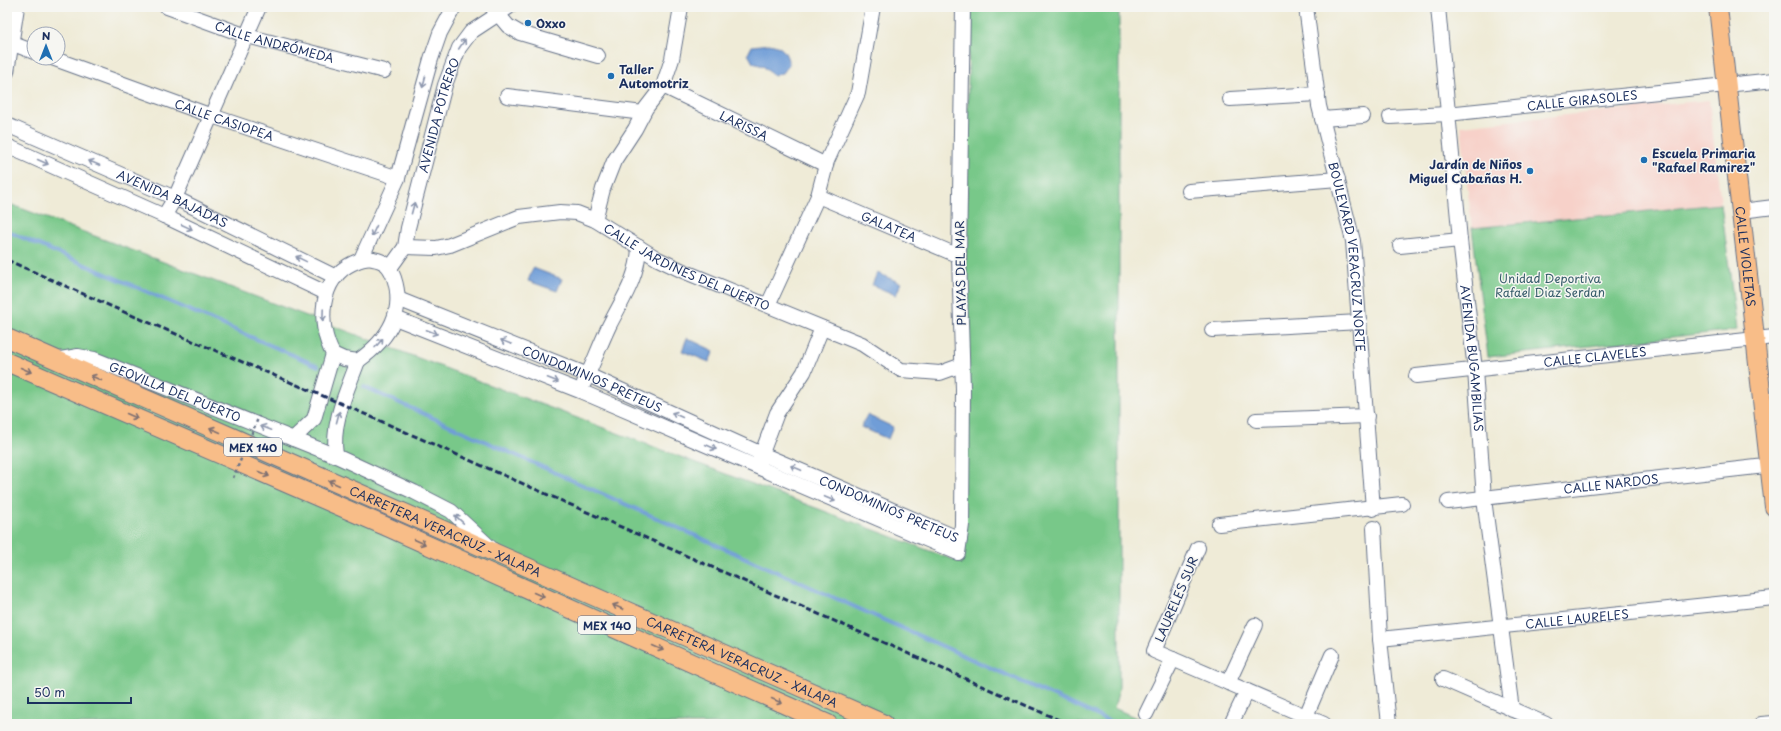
<svg xmlns="http://www.w3.org/2000/svg" width="1781" height="731" viewBox="0 0 1781 731" font-family="'Playpen Sans',sans-serif">
	<rect width="100%" height="100%" fill="#f6f6f2"/>
	<filter id="ink" filterUnits="userSpaceOnUse"><feTurbulence type="fractalNoise" baseFrequency=".025" numOctaves="2"/><feDisplacementMap in="SourceGraphic" scale="8" xChannelSelector="R" yChannelSelector="G"/><feConvolveMatrix kernelMatrix="1 2 1 2 8 2 1 2 1" color-interpolation-filters="sRGB"/></filter>
	<filter id="wash" filterUnits="userSpaceOnUse"><feTurbulence type="fractalNoise" baseFrequency=".012" numOctaves="4" result="noise"/><feDisplacementMap in="SourceGraphic" scale="16" xChannelSelector="R" yChannelSelector="G"/><feGaussianBlur stdDeviation="0.9" result="paint"/><feColorMatrix in="noise" values="0 0 0 0 0 0 0 0 0 0 0 0 0 0 0 0 0 1.4 0 .05"/><feComposite in="paint" operator="in"/></filter>
	<g filter="url(#wash)">
		<rect width="100%" height="100%" fill="#efebd7"/>
		<!-- built -->
		<polygon fill="#f7d1c9" points="1709,100 1721,204 1472,228 1461,126"/>
		<!-- green -->
		<g fill="#78c889" stroke="#4a7c74">
			<polygon points="969,7 1119,7 1119,689 1114,708 1150,724 7,724 7,203 962,563"/>
			<polygon points="1721,204 1737,330 1488,357 1472,228"/>
		</g>
		<!-- water -->
		<g fill="#6f9dd7" stroke="#45669a">
			<path d="M 769,44 C 782,46 786,51 789,64 L 784,72 L 774,76 L 763,66 L 753,63 L 748,54 L 752,46 Z"/>
			<polygon points="533,268 562,279 557,291 528,281"/>
			<polygon points="877,273 901,283 896,295 872,285"/>
			<polygon points="687,338 714,351 709,362 682,351"/>
			<polygon points="867,415 893,427 888,439 861,427"/>
		</g>
		<g fill="none" stroke-linecap="round" stroke-linejoin="round">
			<!-- stream -->
			<g stroke="#6f9dd7" stroke-width="4">
				<polyline points="7,231 318,366"/>
				<polyline points="364,387 1116,724"/>
			</g>
		</g>
	</g>
	<g filter="url(#ink)">
		<g fill="none" stroke-linecap="round" stroke-linejoin="round">
			<!-- minor casing -->
			<g stroke="#657188" stroke-width="16">
				<g id="minor">
					<path id="s1" d="M 167,7 L 247,36 L 384,71"/>
					<polyline points="492,7 508,26 520,33 598,56"/>
					<path id="s2" d="M 1306,7 L 1319,106 L 1353,241 L 1373,509"/>
					<path id="s3" d="M 1438,7 L 1460,240 L 1475,370 L 1484,499 L 1512,710"/>
					<polyline points="11,43 34,52"/>
					<path id="s4" d="M 52,58 L 212,116 L 398,178"/>
					<polyline points="7,72 17,7"/>
					<path id="s5" d="M 663,86 L 826,165"/>
					<polyline points="507,96 643,113"/>
					<polyline points="1230,99 1318,94"/>
					<path id="s6" d="M 1390,117 L 1447,114 L 1774,80"/>
					<polyline points="1322,119 1363,116"/>
					<path id="s7" d="M 7,125 L 175,198 L 336,277"/>
					<polyline points="7,146 164,216 326,293"/>
					<polyline points="1189,191 1338,179"/>
					<path id="s8" d="M 818,196 L 959,256"/>
					<polyline points="1741,211 1774,207"/>
					<polyline points="164,216 175,198 259,7"/>
					<polyline points="595,220 603,189 614,161 635,129 646,108 663,86 672,59 681,7"/>
					<polyline points="1400,246 1460,240"/>
					<path id="s9" d="M 405,247 L 436,248 L 450,245 L 519,217 L 560,212 L 577,213 L 595,220 L 658,259 L 683,271 L 862,344 L 901,370 L 940,373 L 962,365"/>
					<polyline points="361,259 398,178 431,59 440,33 454,7"/>
					<path id="s10" d="M 390,268 L 405,247 L 408,228 L 445,85 L 459,48 L 471,32 L 509,7"/>
					<path id="s11" d="M 398,299 L 588,375 L 762,454 L 960,539"/>
					<polyline points="768,305 818,196 827,161 858,93 873,7"/>
					<polyline points="395,318 580,391 958,553 962,525 963,389 959,256 963,7"/>
					<polyline points="1212,330 1360,322"/>
					<path id="s12" d="M 55,360 L 78,356 L 94,359 L 336,456 L 414,492 L 451,511 L 491,548"/>
					<path id="s13" d="M 1416,376 L 1774,337"/>
					<path d="M 584,383 C 593,364 600,345 609,326 C 622,300 638,278 639,247"/>
					<polyline points="1256,420 1367,416"/>
					<path d="M 293,439 L 314,419 L 333,354 C 317,325 319,279 353,263 C 360,260 366,257 373,259 C 386,261 390,267 394,278 C 406,314 386,341 358,361 L 344,359 L 333,354"/>
					<path d="M 336,456 C 331,422 347,391 358,361"/>
					<polyline points="759,461 777,413 804,372 822,328"/>
					<path id="s14" d="M 1448,502 L 1774,465"/>
					<polyline points="1219,524 1402,504"/>
					<polyline points="1374,528 1380,639 1389,724"/>
					<polyline points="1198,548 1154,651 1324,724"/>
					<path id="s15" d="M 1380,639 L 1774,598"/>
					<polyline points="1443,679 1546,724"/>
					<polyline points="1228,683 1255,625"/>
					<polyline points="1146,714 1173,659"/>
					<polyline points="1306,716 1332,655"/>
					<polyline points="1231,724 1247,691"/>
					<polyline points="1761,724 1774,723"/>
				</g>
			</g>
			<!-- major casing -->
			<g stroke="#657188" stroke-width="20">
				<g id="major">
					<path id="s16" d="M 1718,7 L 1774,507"/>
					<path id="s17" d="M 7,338 L 884,724"/>
					<polyline points="7,362 385,526 828,724"/>
				</g>
			</g>
			<!-- minor -->
			<use href="#minor" stroke="#fff" stroke-width="14"/>
			<!-- major -->
			<use href="#major" stroke="#f8bd88" stroke-width="18"/>
			<!-- rail -->
			<polyline stroke="#1b2f5e" stroke-width="3" stroke-dasharray="6 3" stroke-linecap="butt" points="7,260 124,312 342,404 1068,724"/>
			<!-- path-bridge -->
			<polyline stroke="#657188" stroke-width="2.5" stroke-dasharray="3 3" stroke-linecap="butt" points="233,478 259,416"/>
		</g>
		<!-- one-way arrows -->
		<defs><path id="oneway-shaft" d="M-6 0H5M1.5-3L5.5 0L1.5 3" fill="none" stroke-width="1.6" stroke-linecap="round" stroke-linejoin="round"/></defs>
		<g stroke="#8d97ae">
			<use href="#oneway-shaft" transform="translate(462 44) rotate(-56)"/>
			<use href="#oneway-shaft" transform="translate(424 82) rotate(105)"/>
			<use href="#oneway-shaft" transform="translate(43 162) rotate(24)"/>
			<use href="#oneway-shaft" transform="translate(94 163) rotate(-157)"/>
			<use href="#oneway-shaft" transform="translate(413 208) rotate(-75)"/>
			<use href="#oneway-shaft" transform="translate(187 227) rotate(25)"/>
			<use href="#oneway-shaft" transform="translate(374 231) rotate(115)"/>
			<use href="#oneway-shaft" transform="translate(301 259) rotate(-154)"/>
			<use href="#oneway-shaft" transform="translate(323 315) rotate(92)"/>
			<use href="#oneway-shaft" transform="translate(432 332) rotate(21)"/>
			<use href="#oneway-shaft" transform="translate(506 342) rotate(-158)"/>
			<use href="#oneway-shaft" transform="translate(379 343) rotate(-49)"/>
			<use href="#oneway-shaft" transform="translate(553 380) rotate(21)"/>
			<use href="#oneway-shaft" transform="translate(677 415) rotate(-156)"/>
			<use href="#oneway-shaft" transform="translate(338 417) rotate(-75)"/>
			<use href="#oneway-shaft" transform="translate(266 428) rotate(-159)"/>
			<use href="#oneway-shaft" transform="translate(711 447) rotate(24)"/>
			<use href="#oneway-shaft" transform="translate(796 468) rotate(-157)"/>
			<use href="#oneway-shaft" transform="translate(830 499) rotate(23)"/>
			<use href="#oneway-shaft" transform="translate(459 519) rotate(-137)"/>
		</g>
		<g stroke="#7e6f71">
			<use href="#oneway-shaft" transform="translate(26 370) rotate(24)"/>
			<use href="#oneway-shaft" transform="translate(96 378) rotate(-156)"/>
			<use href="#oneway-shaft" transform="translate(132 416) rotate(24)"/>
			<use href="#oneway-shaft" transform="translate(215 430) rotate(-156)"/>
			<use href="#oneway-shaft" transform="translate(264 474) rotate(24)"/>
			<use href="#oneway-shaft" transform="translate(334 483) rotate(-156)"/>
			<use href="#oneway-shaft" transform="translate(420 542) rotate(24)"/>
			<use href="#oneway-shaft" transform="translate(539 595) rotate(24)"/>
			<use href="#oneway-shaft" transform="translate(618 607) rotate(-156)"/>
			<use href="#oneway-shaft" transform="translate(658 648) rotate(24)"/>
			<use href="#oneway-shaft" transform="translate(777 701) rotate(24)"/>
		</g>
	</g>
	<!-- markers -->
	<g fill="#1f6fb2" stroke="#f6f6f2" stroke-width="1.5">
		<circle cx="528" cy="23" r="4"/>
		<circle cx="611" cy="76" r="4"/>
		<circle cx="1644" cy="160" r="4"/>
		<circle cx="1530" cy="171" r="4"/>
	</g>
	<g text-anchor="middle" dominant-baseline="central" stroke-width="3" stroke-linejoin="round" paint-order="stroke">
		<!-- shield labels -->
		<g fill="#f6f6f2" stroke="#5d6b8a" stroke-width="1">
			<rect x="224" y="438" width="58" height="18" rx="3"/>
			<rect x="578" y="616" width="58" height="18" rx="3"/>
		</g>
		<g font-size="11" font-weight="bold" fill="#1b2f5e">
			<text x="253" y="447">MEX 140</text>
			<text x="607" y="625">MEX 140</text>
		</g>
		<!-- poi labels -->
		<g font-size="12" font-weight="bold" fill="#1b2f5e" stroke="#f6f6f2" text-anchor="start">
			<text x="536" y="23">Oxxo</text>
			<text x="619" y="69">Taller<tspan x="619" dy="14">Automotriz</tspan></text>
			<text x="1652" y="153">Escuela Primaria<tspan x="1652" dy="14">"Rafael Ramirez"</tspan></text>
			<text x="1522" y="164" text-anchor="end">Jardín de Niños<tspan x="1522" dy="14">Miguel Cabañas H.</tspan></text>
		</g>
		<!-- street labels -->
		<g font-size="12" fill="#1b2f5e" stroke="#f6f6f2">
			<text stroke="none"><textPath href="#s1" startOffset="113">CALLE ANDRÓMEDA</textPath></text>
			<text stroke="none"><textPath href="#s6" startOffset="193">CALLE GIRASOLES</textPath></text>
			<text stroke="none"><textPath href="#s10" startOffset="162">AVENIDA POTRERO</textPath></text>
			<text stroke="none"><textPath href="#s4" startOffset="183">CALLE CASIOPEA</textPath></text>
			<text stroke="none"><textPath href="#s5" startOffset="90">LARISSA</textPath></text>
			<text stroke="none"><textPath href="#s7" startOffset="181">AVENIDA BAJADAS</textPath></text>
			<text stroke="none"><textPath href="#s8" startOffset="77">GALATEA</textPath></text>
			<text stroke="none"><textPath href="#s2" startOffset="254">BOULEVARD VERACRUZ NORTE</textPath></text>
			<text stroke="none"><textPath href="#s16" startOffset="251">CALLE VIOLETAS</textPath></text>
			<text stroke="none"><textPath href="#s9" startOffset="301">CALLE JARDINES DEL PUERTO</textPath></text>
			<text transform="translate(960 273) rotate(-91)">PLAYAS DEL MAR</text>
			<text stroke="none"><textPath href="#s13" startOffset="180">CALLE CLAVELES</textPath></text>
			<text stroke="none"><textPath href="#s3" startOffset="353">AVENIDA BUGAMBILIAS</textPath></text>
			<text stroke="none"><textPath href="#s11" startOffset="210">CONDOMINIOS PRETEUS</textPath></text>
			<text stroke="none"><textPath href="#s12" startOffset="127">GEOVILLA DEL PUERTO</textPath></text>
			<text stroke="none"><textPath href="#s14" startOffset="164">CALLE NARDOS</textPath></text>
			<text stroke="none"><textPath href="#s11" startOffset="534">CONDOMINIOS PRETEUS</textPath></text>
			<text stroke="none"><textPath href="#s17" startOffset="479">CARRETERA VERACRUZ - XALAPA</textPath></text>
			<text transform="translate(1176 599) rotate(-67)">LAURELES SUR</text>
			<text stroke="none"><textPath href="#s15" startOffset="198">CALLE LAURELES</textPath></text>
			<text stroke="none"><textPath href="#s17" startOffset="803">CARRETERA VERACRUZ - XALAPA</textPath></text>
		</g>
		<!-- park labels -->
		<g font-size="12" fill="#375d6b" stroke="#f6f6f2">
			<text x="1550" y="278">Unidad Deportiva<tspan x="1550" dy="14">Rafael Diaz Serdan</tspan></text>
		</g>
	</g>
	<!-- margin -->
	<rect width="1781" height="731" fill="none" stroke="#f6f6f2" stroke-width="24"/>
	<!-- north arrow -->
	<g transform="translate(46 46)"><circle r="19" fill="#f6f6f2" stroke="#9ea6b7"/>
	<path d="M0-3L7 15L0 10L-7 15Z" fill="#1f6fb2"/>
	<text y="-6" font-size="11" font-weight="bold" text-anchor="middle" fill="#1b2f5e">N</text>
	</g>
	<!-- scale -->
	<path d="M28 697v6h103v-6" fill="none" stroke="#1b2f5e" stroke-width="2"/>
	<text x="34" y="697" font-size="12" fill="#1b2f5e" stroke="#f6f6f2" stroke-width="3" paint-order="stroke">50 m</text>
</svg>
